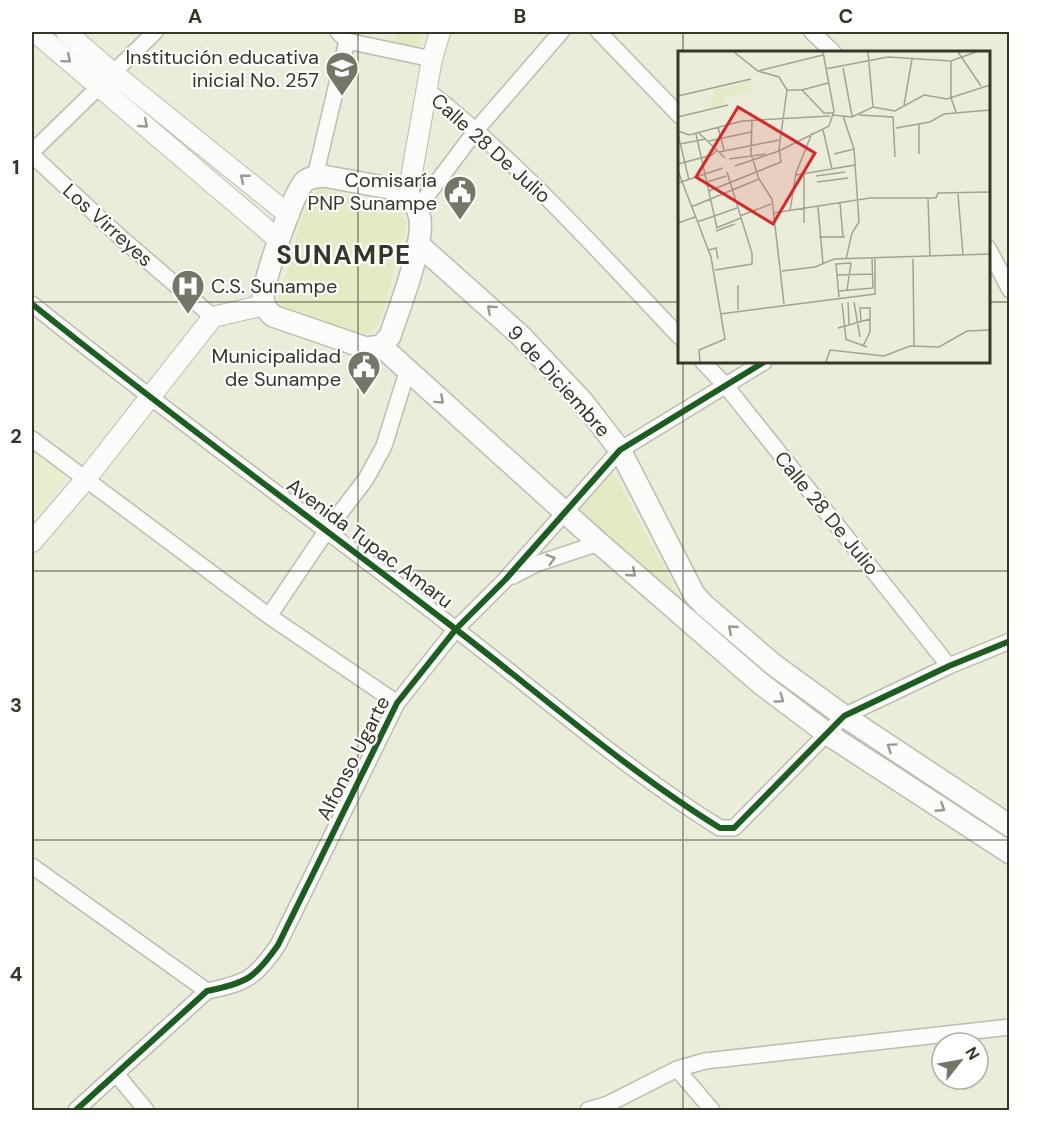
<svg xmlns="http://www.w3.org/2000/svg" width="1041" height="1142" viewBox="0 0 1041 1142" font-family="'DM Sans',sans-serif">
	<rect width="100%" height="100%" fill="#ebeddb"/>
	<!-- built -->
	<polygon fill="#eaeecf" points="32,445 70,474 32,521"/>
	<!-- green -->
	<g fill="#e6eac4">
		<polygon points="397,32 423,32 419,45 405,49 391,49"/>
		<polygon points="321,188 400,212 407,224 378,327 364,335 286,313 278,300 309,196"/>
		<polygon points="612,469 680,599 579,510"/>
	</g>
	<g fill="none" stroke-linecap="round" stroke-linejoin="round">
		<!-- minor casing -->
		<g stroke="#bbbdae" stroke-width="18">
			<g id="minor">
				<polyline points="338,32 347,41 432,59"/>
				<polyline points="599,32 680,116"/>
				<polyline points="812,32 833,52"/>
				<path d="M 427,90 C 520,163 598,251 680,337"/>
				<polyline points="32,152 155,32"/>
				<polyline points="32,155 120,237 213,317"/>
				<polyline points="315,177 347,41"/>
				<polyline points="417,209 477,129 561,32"/>
				<polyline points="988,248 1010,290"/>
				<path d="M 32,304 C 167,413 307,515 445,621 C 536,690 623,768 720,828 L 734,828 L 844,716 L 949,666 L 1010,641"/>
				<polyline points="703,362 726,386 949,666"/>
				<polyline points="32,439 269,616 397,703"/>
				<polyline points="513,576 536,564 599,543"/>
				<polyline points="269,616 327,530 366,479 384,446 407,372"/>
				<polyline points="32,866 207,991"/>
				<polyline points="677,1069 712,1110"/>
				<polyline points="117,1075 146,1110"/>
				<path d="M 76,1110 L 207,991 C 247,983 255,978 278,945 L 397,703 L 456,629 L 505,580 L 620,450 L 764,362"/>
				<polyline points="588,1110 608,1104 677,1069 705,1061 1010,1027"/>
			</g>
		</g>
		<!-- tertiary casing -->
		<g stroke="#bbbdae" stroke-width="22">
			<g id="tertiary">
				<polyline points="35,32 279,240"/>
				<polyline points="66,32 112,72 289,215"/>
				<polyline points="408,195 432,59 440,32"/>
				<polyline points="32,542 85,480 213,317 264,305"/>
			</g>
		</g>
		<!-- secondary casing -->
		<g stroke="#bbbdae" stroke-width="24">
			<g id="secondary">
				<path d="M 323,176 L 400,190 C 411,197 418,206 420,219 C 424,245 399,309 390,336 L 381,346 L 366,348 L 273,316 C 267,311 263,305 263,296 C 265,278 293,192 305,181 C 310,177 316,177 323,176 Z"/>
				<polyline points="418,244 521,336 583,402 620,450 694,594 704,605 774,665 844,716 1010,826"/>
				<polyline points="381,346 599,543 760,683 829,735 1010,853"/>
			</g>
		</g>
		<!-- minor -->
		<use href="#minor" stroke="#fcfcfa" stroke-width="15"/>
		<!-- tertiary -->
		<use href="#tertiary" stroke="#fcfcfa" stroke-width="20"/>
		<!-- secondary -->
		<use href="#secondary" stroke="#fcfcfa" stroke-width="21"/>
		<!-- cycleway casing -->
		<g stroke="#fff" stroke-width="10">
			<g id="cycleway">
				<path d="M 32,304 C 167,413 307,515 445,621 C 536,690 623,768 720,828 L 734,828 L 844,716 L 949,666 L 1010,641"/>
				<path d="M 76,1110 L 207,991 C 247,983 255,978 278,945 L 397,703 L 456,629 L 505,580 L 620,450 L 764,362"/>
			</g>
		</g>
		<!-- cycleway -->
		<use href="#cycleway" stroke="#1b5e20" stroke-width="6"/>
	</g>
	<!-- one-way arrows -->
	<defs><path id="oneway-chevron" d="M-2-3.5L2.5 0L-2 3.5" fill="none" stroke-width="1.6" stroke-linecap="round" stroke-linejoin="round" transform="scale(1.5)"/></defs>
	<g stroke="#989991">
		<use href="#oneway-chevron" transform="translate(67 59) rotate(40)"/>
		<use href="#oneway-chevron" transform="translate(144 124) rotate(41)"/>
		<use href="#oneway-chevron" transform="translate(244 178) rotate(-141)"/>
		<use href="#oneway-chevron" transform="translate(491 309) rotate(-138)"/>
		<use href="#oneway-chevron" transform="translate(440 400) rotate(42)"/>
		<use href="#oneway-chevron" transform="translate(551 559) rotate(-17)"/>
		<use href="#oneway-chevron" transform="translate(632 573) rotate(41)"/>
		<use href="#oneway-chevron" transform="translate(732 629) rotate(-139)"/>
		<use href="#oneway-chevron" transform="translate(780 699) rotate(36)"/>
		<use href="#oneway-chevron" transform="translate(891 747) rotate(-146)"/>
		<use href="#oneway-chevron" transform="translate(941 808) rotate(33)"/>
	</g>
	<!-- grid -->
	<path fill="none" stroke="#343628" stroke-width="1.5" stroke-opacity="0.55" d="M 358,32 L 358,1110M 683,32 L 683,52M 32,302 L 680,302M 988,302 L 1010,302M 683,362 L 683,1110M 32,571 L 1010,571M 32,840 L 1010,840"/>
	<!-- icons -->
	<defs>
		<g id="school-pin" transform="scale(1.725)"><path d="M0 17L-7.5 6A9.5 9.5 0 1 1 7.5 6Z" fill="#747667" stroke="#fff"/><path d="M0-5L7-2L0 1L-7-2ZM-4 1L0 2.5L4 1V4Q0 6-4 4Z" fill="#fff"/></g>
		<g id="civic-pin" transform="scale(1.725)"><path d="M0 17L-7.5 6A9.5 9.5 0 1 1 7.5 6Z" fill="#747667" stroke="#fff"/><path d="M-.6-6.5H3V-4.5H.6V-3L4-1V1h2V6H-6V1h2V-1L-.6-3ZM-1.2 2.5V6h2.4V2.5Z" fill="#fff"/></g>
		<g id="hospital-pin" transform="scale(1.725)"><path d="M0 17L-7.5 6A9.5 9.5 0 1 1 7.5 6Z" fill="#747667" stroke="#fff"/><path d="M-5-5h3v3.5h4V-5h3V5h-3V1.5h-4V5h-3Z" fill="#fff"/></g>
	</defs>
	<g fill-rule="evenodd">
		<use href="#school-pin" x="342" y="68"/>
		<use href="#civic-pin" x="460" y="192"/>
		<use href="#hospital-pin" x="188" y="286"/>
		<use href="#civic-pin" x="364" y="367"/>
	</g>
	<g text-anchor="middle" dominant-baseline="central" stroke-width="4.5" stroke-linejoin="round" paint-order="stroke">
		<!-- poi labels -->
		<g font-size="20" fill="#343628" stroke="#fff" text-anchor="end">
			<text x="319" y="57">Institución educativa<tspan x="319" dy="23">inicial No. 257</tspan></text>
			<text x="437" y="180">Comisaría<tspan x="437" dy="23">PNP Sunampe</tspan></text>
			<text x="211" y="286" text-anchor="start">C.S. Sunampe</text>
			<text x="341" y="356">Municipalidad<tspan x="341" dy="23">de Sunampe</tspan></text>
		</g>
		<!-- street labels -->
		<g font-size="20" fill="#343628" stroke="#fff">
			<text transform="translate(491 148) rotate(42)">Calle 28 De Julio</text>
			<text transform="translate(108 225) rotate(42)">Los Virreyes</text>
			<text transform="translate(559 381) rotate(48)">9 de Diciembre</text>
			<text transform="translate(827 513) rotate(51)">Calle 28 De Julio</text>
			<text transform="translate(370 543) rotate(37)">Avenida Tupac Amaru</text>
			<text transform="translate(353 758) rotate(-63)">Alfonso Ugarte</text>
		</g>
		<!-- district labels -->
		<g font-size="26" font-weight="bold" letter-spacing="1.5" fill="#343628" stroke="#fff">
			<text x="344" y="255">SUNAMPE</text>
		</g>
	</g>
	<!-- overview -->
	<g transform="translate(678 51)">
		<rect width="312" height="312" fill="#ebeddb"/>
		<path d="M 72,29 L 74,42 L 65,44 L 62,34 L 64,43 L 50,45 L 46,47 L 47,55 L 32,59 L 32,50 L 37,48 L 35,38 L 50,37 L 50,40 L 51,36 Z" fill="#e6eac4"/>
		<path fill="none" stroke="#a2a493" stroke-width="1.5" d="M 56,1 L 80,20 L 101,26 L 109,39M 190,1 L 195,56M 280,1 L 303,35M 273,10 L 273,47 L 278,61M 165,17 L 174,65M 147,18 L 210,6 L 273,10 L 298,1M 80,20 L 145,4M 124,39 L 150,32M 0,45 L 73,28M 226,54 L 234,8M 155,64 L 174,66 L 195,56 L 217,60 L 246,44 L 269,48 L 312,34M 181,64 L 215,66 L 217,106M 165,65 L 176,98 L 181,171 L 174,182 L 168,208M 0,66 L 50,54M 74,69 L 73,103 L 81,128 L 94,148 L 106,253M 241,74 L 241,103M 40,76 L 46,99M 218,77 L 252,71 L 266,63 L 312,59M 145,79 L 154,118M 0,80 L 11,84 L 64,70 L 152,65M 21,82 L 47,107M 0,83 L 11,129M 18,83 L 39,177M 31,90 L 73,81M 2,93 L 28,88M 41,101 L 101,89M 156,103 L 176,98M 51,108 L 87,103M 0,113 L 34,104 L 39,99M 57,115 L 101,100 L 151,75 L 156,60 L 145,1M 0,120 L 33,206 L 47,288 L 21,299 L 22,311M 126,123 L 126,172M 118,124 L 177,114M 138,125 L 167,121M 29,131 L 48,125M 139,131 L 170,127M 0,132 L 45,117M 31,140 L 103,111 L 101,98 L 109,39 L 124,39 L 146,62 L 156,62M 280,143 L 285,204M 250,147 L 252,206M 162,152 L 165,186M 13,156 L 81,128M 140,156 L 145,213M 112,160 L 118,122 L 134,82M 95,162 L 192,147 L 258,147 L 260,142 L 312,141M 62,165 L 93,153M 19,171 L 59,157M 0,172 L 17,166M 38,177 L 63,167M 38,180 L 57,173M 141,186 L 167,186M 31,199 L 38,197 L 40,208M 194,208 L 195,237M 235,208 L 236,295M 37,219 L 74,213 L 74,202 L 49,121M 104,220 L 137,216 L 156,208 L 312,203M 159,224 L 194,223M 169,239 L 173,212M 161,240 L 195,237M 161,246 L 158,213 L 173,212M 170,251 L 171,275M 176,251 L 182,286M 164,252 L 168,288M 60,259 L 60,234M 42,263 L 197,243 L 197,208M 183,271 L 182,257 L 193,257M 160,277 L 192,268M 167,288 L 189,296M 185,295 L 192,281 L 192,257M 148,311 L 152,299 L 206,305 L 232,295 L 261,296 L 289,280 L 312,279"/>
		<path fill="#d62828" fill-opacity="0.15" stroke="#d62828" stroke-width="3" d="M 60,56 L 137,102 L 95,173 L 18,126 Z"/>
		<rect width="312" height="312" fill="none" stroke="#343628" stroke-width="3"/>
	</g>
	<!-- border -->
	<rect width="1041" height="1142" fill="none" stroke="#ffffff" stroke-width="66"/>
	<!-- north arrow -->
	<g transform="translate(960 1061) rotate(59)"><circle r="28" fill="#ffffff" stroke="#aeafa9" stroke-width="1.5"/>
	<path d="M0-4.5L10 22L0 15L-10 22Z" fill="#747667"/>
	<text y="-9" font-size="16" font-weight="bold" text-anchor="middle" fill="#343628">N</text>
	</g>
	<rect x="33" y="33" width="975" height="1076" fill="none" stroke="#343628" stroke-width="2"/>
	<g font-size="20" text-anchor="middle" font-weight="bold" fill="#343628">
		<text x="195" y="23">A</text>
		<text x="520" y="23">B</text>
		<text x="846" y="23">C</text>
		<text x="16" y="174">1</text>
		<text x="16" y="443">2</text>
		<text x="16" y="712">3</text>
		<text x="16" y="981">4</text>
	</g>
</svg>
